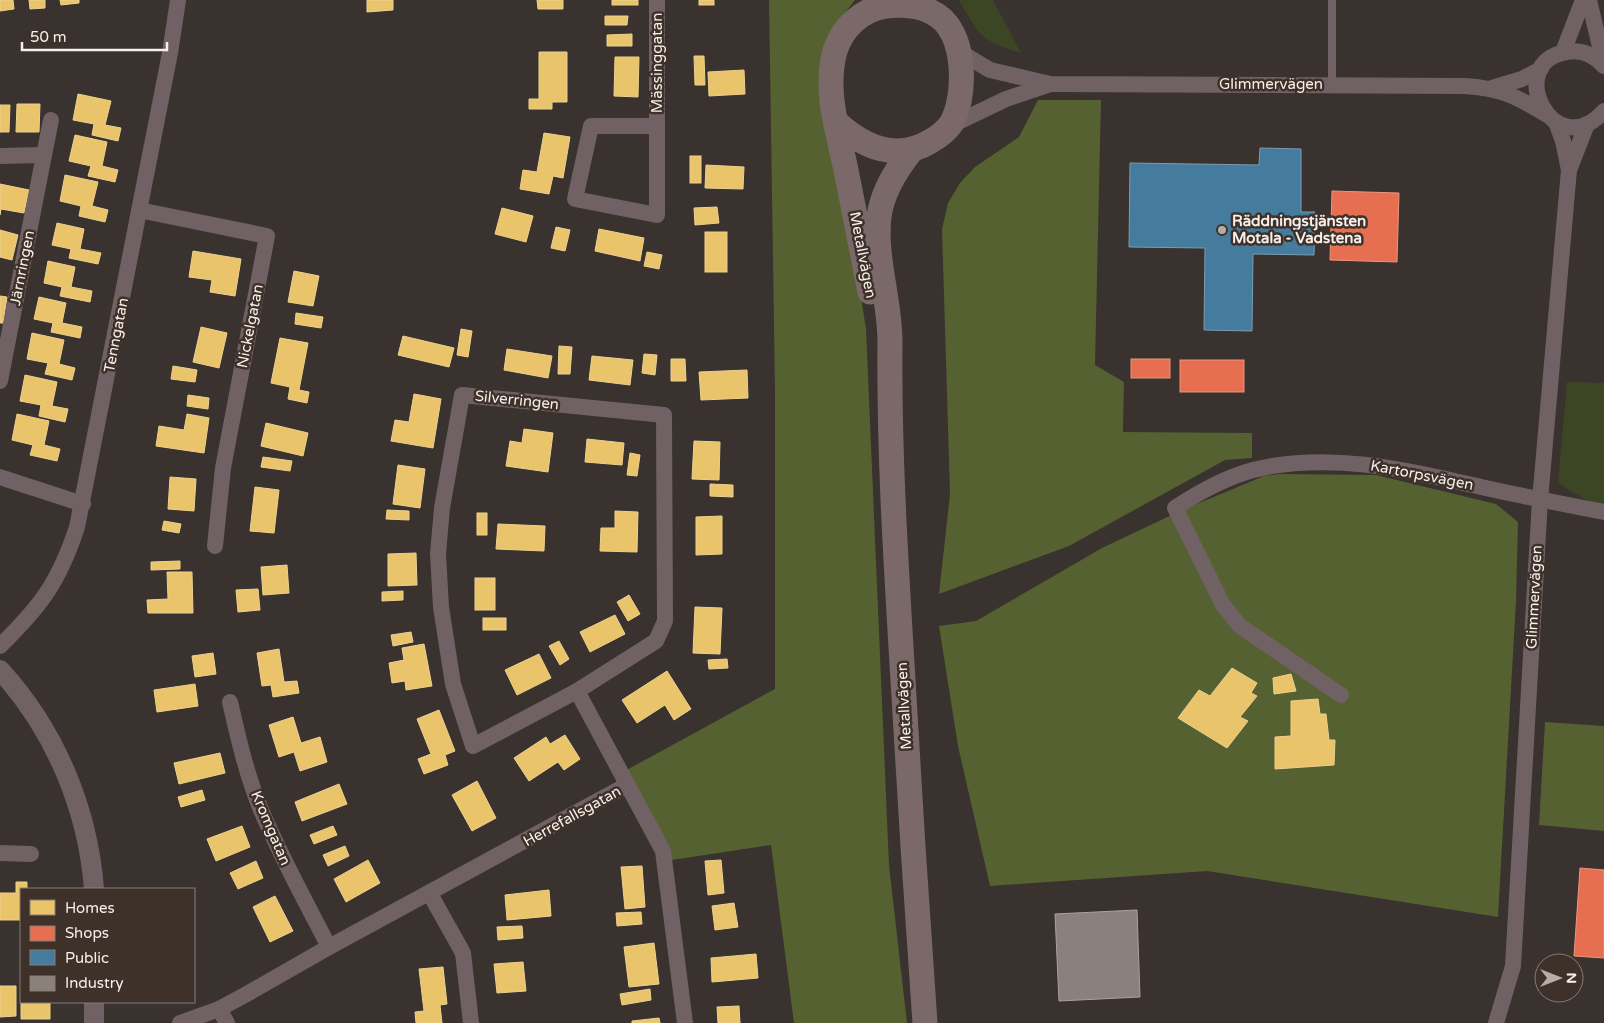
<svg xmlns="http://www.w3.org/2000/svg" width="1604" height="1023" viewBox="0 0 1604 1023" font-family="'Varela Round',sans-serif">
	<rect width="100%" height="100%" fill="#39322e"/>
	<!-- green -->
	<g fill="#3d4624">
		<path d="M 959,0 L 993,0 L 1021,53 C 981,41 979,36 959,0 Z"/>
		<polygon points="1567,382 1604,383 1604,511 1558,483"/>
	</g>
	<!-- forest -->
	<g fill="#556130">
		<polygon points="769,0 855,0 833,28 822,53 819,96 850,230 866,329 889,865 907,1023 794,1023 771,845 672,860 623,772 775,689 775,391"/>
		<polygon points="1038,100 1101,100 1095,365 1124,382 1123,432 1252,433 1252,458 1225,460 1069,546 939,594 950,494 942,229 948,203 960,183 975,167 1019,137"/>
		<polygon points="1281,474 1376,475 1496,504 1518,522 1516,601 1498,917 1207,871 990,886 958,746 939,626 976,621 1102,548 1180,511 1264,476"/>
		<polygon points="1545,722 1604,726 1604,831 1539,825"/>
	</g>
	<!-- homes -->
	<g fill="#e9c46a" stroke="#edd190">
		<polygon points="0,0 13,0 14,9 0,11"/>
		<polygon points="29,0 45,0 45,8 30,9"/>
		<polygon points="60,0 79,0 79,3 61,5"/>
		<polygon points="367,0 393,0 393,10 367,12"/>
		<polygon points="537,0 563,0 563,9 538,9"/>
		<rect x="612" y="0" width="26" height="5"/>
		<rect x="699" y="0" width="15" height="5"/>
		<polygon points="605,16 628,16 627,25 605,25"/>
		<polygon points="632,34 632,46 607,46 607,35"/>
		<polygon points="539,52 567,52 567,102 552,102 552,109 529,109 529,99 539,99"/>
		<polygon points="694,56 704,56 705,85 695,85"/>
		<polygon points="615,57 639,57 638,97 614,96"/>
		<polygon points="744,70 745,94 709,96 708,72"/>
		<polygon points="78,94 111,101 105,125 121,128 118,141 92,135 94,124 73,120"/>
		<polygon points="17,104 40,104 39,132 16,132"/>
		<polygon points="0,105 10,105 9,132 0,132"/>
		<polygon points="544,133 570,137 563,178 553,176 549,194 520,189 523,170 537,172"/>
		<polygon points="75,135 107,142 102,166 118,170 115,182 88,176 91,166 69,161"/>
		<rect x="690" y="156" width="11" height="27"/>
		<polygon points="706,165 744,167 743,189 705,188"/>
		<polygon points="65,175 98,182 92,206 108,210 105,222 79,216 81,206 60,201"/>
		<polygon points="0,184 29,190 24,213 1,209 0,215"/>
		<polygon points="717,207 719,223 695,225 694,208"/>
		<polygon points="502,208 533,216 526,242 495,234"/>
		<polygon points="57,223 84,229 80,249 101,253 98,264 69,258 71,249 52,245"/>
		<polygon points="556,227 570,230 565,251 551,248"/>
		<polygon points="599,229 644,238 640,261 595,251"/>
		<polygon points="0,230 18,235 12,260 0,257"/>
		<rect x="705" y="232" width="22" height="40"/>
		<polygon points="193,251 241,259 235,296 210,292 212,280 189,277"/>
		<polygon points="647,252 662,255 659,269 644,266"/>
		<polygon points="48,261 75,267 71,287 92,291 90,302 60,296 62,287 44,283"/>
		<polygon points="294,271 319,276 313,306 288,302"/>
		<polygon points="0,296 7,297 3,323 0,323"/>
		<polygon points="39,297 66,303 62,323 82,327 80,338 51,332 53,323 34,319"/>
		<polygon points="296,313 323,317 321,328 295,324"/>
		<polygon points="201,327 227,333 219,368 193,362"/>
		<polygon points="461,329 472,331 468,357 457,355"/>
		<polygon points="32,333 64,340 59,364 75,368 72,380 45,374 48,363 27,359"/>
		<polygon points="403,336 454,348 449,367 398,355"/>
		<polygon points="280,338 308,343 299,390 309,392 307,403 288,399 290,387 271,383"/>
		<polygon points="559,346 572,347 570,374 558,374"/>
		<polygon points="507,349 552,356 548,378 504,370"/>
		<polygon points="644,354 657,355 655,375 642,373"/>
		<polygon points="592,356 633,360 630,385 589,380"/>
		<polygon points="671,359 685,359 686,381 671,381"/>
		<polygon points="173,366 197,370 195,382 171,379"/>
		<polygon points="747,370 748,398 701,400 699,372"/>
		<polygon points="25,375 57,382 52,406 68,409 65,422 39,416 41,405 20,401"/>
		<polygon points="414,394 441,399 433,448 391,441 395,420 409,422"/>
		<polygon points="188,395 209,398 208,409 187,406"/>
		<polygon points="17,414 49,421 44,445 60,449 57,461 30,455 33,445 12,440"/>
		<polygon points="187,414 209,418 204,453 156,446 159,426 184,430"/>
		<polygon points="266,423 308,433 303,456 261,446"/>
		<polygon points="524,429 553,433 548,472 506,466 510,441 522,443"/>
		<polygon points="587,439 624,443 622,465 585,462"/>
		<polygon points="694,441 720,442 719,480 692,479"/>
		<polygon points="630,453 640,455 637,476 627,475"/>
		<polygon points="263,457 292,461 290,471 261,467"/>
		<polygon points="398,465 425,469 420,508 393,504"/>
		<polygon points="170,477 196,479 194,511 168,509"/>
		<polygon points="710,484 733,485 733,497 710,496"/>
		<polygon points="255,487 279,490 274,533 250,531"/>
		<polygon points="387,510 409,511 409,520 386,519"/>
		<polygon points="615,511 638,512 637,552 600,551 601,528 615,528"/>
		<rect x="477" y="513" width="10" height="22"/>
		<polygon points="722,516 722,554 696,555 696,517"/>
		<polygon points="164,521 181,524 179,533 162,530"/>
		<polygon points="498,524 545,526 544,551 496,549"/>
		<polygon points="416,553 417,585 388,586 388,554"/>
		<polygon points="180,561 180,569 151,570 151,562"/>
		<polygon points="287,565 289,593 263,595 261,567"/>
		<polygon points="167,572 192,572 193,613 148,613 147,600 168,599"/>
		<rect x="475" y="578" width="20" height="32"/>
		<polygon points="258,589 260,610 238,612 236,590"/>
		<polygon points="403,591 403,600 382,601 382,592"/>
		<polygon points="629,595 640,614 628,621 617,602"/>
		<polygon points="695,607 722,608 720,654 693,653"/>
		<polygon points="615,615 625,634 590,652 580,632"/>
		<rect x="483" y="618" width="23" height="12"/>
		<polygon points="411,632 413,642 393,646 391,635"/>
		<polygon points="559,641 569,659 560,665 549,646"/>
		<polygon points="424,644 432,686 406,690 405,681 392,683 389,663 404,660 402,648"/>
		<polygon points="279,649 284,682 297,681 299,693 273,697 271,685 262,686 257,653"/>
		<polygon points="213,653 216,674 195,677 192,656"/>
		<polygon points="539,654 551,678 517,695 505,670"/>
		<polygon points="727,659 728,668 709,669 708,660"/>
		<polygon points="1232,668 1257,683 1251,693 1257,696 1240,717 1248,721 1227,748 1178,718 1199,690 1210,696"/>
		<polygon points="667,671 691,709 674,720 665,705 637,723 622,700"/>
		<polygon points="1291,674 1296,691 1274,694 1273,678"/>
		<polygon points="195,684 198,706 157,712 154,690"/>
		<polygon points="1318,699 1320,714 1326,714 1329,740 1335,740 1334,765 1275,769 1275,737 1291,736 1291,701"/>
		<polygon points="439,710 455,751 445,755 448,765 424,774 418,759 431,754 417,719"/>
		<polygon points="293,717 301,743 320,737 327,762 300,771 294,752 279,757 269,725"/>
		<polygon points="565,735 580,759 564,770 558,762 529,781 514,758 546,737 550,744"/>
		<polygon points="220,753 225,773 179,784 174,763"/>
		<polygon points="477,781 496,818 472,831 452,795"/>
		<polygon points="339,784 347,804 302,821 295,802"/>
		<polygon points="202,790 205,800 181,807 178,797"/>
		<polygon points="242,826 250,847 216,861 207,839"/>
		<polygon points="333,826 337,835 314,844 310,835"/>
		<polygon points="345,846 349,856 328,866 323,855"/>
		<polygon points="368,860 380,883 346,902 334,879"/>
		<polygon points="721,860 724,893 708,895 705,861"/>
		<polygon points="256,861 263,878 238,889 230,873"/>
		<polygon points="642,866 645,907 625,909 621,867"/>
		<polygon points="16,882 27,882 27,889 21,889 21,920 0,920 0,893 16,893"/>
		<polygon points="549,890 551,916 507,920 505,895"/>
		<polygon points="275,896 293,931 270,942 253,907"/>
		<polygon points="734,903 738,927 715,930 712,906"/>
		<polygon points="641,912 642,924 617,926 616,913"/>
		<polygon points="522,926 523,938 498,940 497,927"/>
		<polygon points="654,943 659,984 629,987 624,947"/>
		<polygon points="756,954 758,978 712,982 711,958"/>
		<polygon points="523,962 526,991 497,993 494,964"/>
		<polygon points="443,967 447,1004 440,1005 442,1023 416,1023 415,1012 424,1011 419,969"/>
		<polygon points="0,986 16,986 16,1016 0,1017"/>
		<polygon points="21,989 21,1002 50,1002 50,1019 21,1019"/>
		<polygon points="650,989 651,1000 622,1005 620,994"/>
		<polygon points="739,1006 740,1023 718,1023 717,1007"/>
		<polygon points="659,1018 660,1023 632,1023 632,1021"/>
	</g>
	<!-- shops -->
	<g fill="#e76f51" stroke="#ec957f">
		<polygon points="1332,191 1399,193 1397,262 1330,260"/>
		<rect x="1131" y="359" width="39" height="19"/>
		<rect x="1180" y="360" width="64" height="32"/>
		<polygon points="1580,868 1604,870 1604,958 1574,956"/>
	</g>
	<!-- public -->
	<polygon fill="#457b9d" stroke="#7a9eb4" points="1260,148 1301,149 1301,212 1315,212 1314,255 1253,254 1252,331 1204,330 1205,248 1129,247 1130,163 1259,165"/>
	<!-- industry -->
	<polygon fill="#8a817c" stroke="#aba29d" points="1137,910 1140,997 1059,1001 1055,914"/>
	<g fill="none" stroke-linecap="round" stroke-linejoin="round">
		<!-- service -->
		<polyline stroke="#706264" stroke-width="8" points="1332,0 1332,85"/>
		<!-- minor -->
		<g stroke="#706264" stroke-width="16">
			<polyline points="657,0 657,215 575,199 591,126 657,126"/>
			<polyline points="1589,0 1604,64"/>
			<path d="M 958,51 L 990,70 L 1050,84 L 1464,86 C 1500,88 1516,96 1547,115"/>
			<polyline points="1563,52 1583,0"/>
			<path d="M 1604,66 C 1594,55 1582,49 1567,52 C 1502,62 1554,167 1604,111"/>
			<polyline points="1492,88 1522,79 1541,69"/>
			<polyline points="950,126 1006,99 1048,85"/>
			<polyline points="44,155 51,120"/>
			<polyline points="0,156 44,155 0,381"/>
			<polyline points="1569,170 1587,124"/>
			<polyline points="139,210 267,236 223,468 215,546"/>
			<polygon points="462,395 664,415 665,621 656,641 577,691 473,746 453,684 441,607 438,554 442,508"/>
			<polyline points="0,477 83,504"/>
			<path d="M 0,646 C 41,606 59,582 77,527 L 170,53 L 178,0"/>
			<polyline points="577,691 663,851 685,1023"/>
			<path d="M 1341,695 L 1240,626 L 1223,605 L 1175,508 C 1199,492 1224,478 1253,470 C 1329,451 1407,470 1481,487 C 1522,496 1563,504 1604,512"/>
			<path d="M 230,702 C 238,737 246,772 259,805 C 279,854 305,900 329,947"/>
			<polyline points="0,853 31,854"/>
			<polyline points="430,894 463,953 471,1023"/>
			<polyline points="219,1009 227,1023"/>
			<polyline points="180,1023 219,1009 245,995 329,947 627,785"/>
			<polyline points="1496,1023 1513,966 1540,500 1569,170 1563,141 1556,122"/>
		</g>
		<!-- tertiary -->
		<g stroke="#706264" stroke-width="20">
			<path d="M 0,670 C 55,730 88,809 94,889"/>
			<polyline points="94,1023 94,1002"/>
		</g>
		<!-- primary -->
		<g stroke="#7b696a" stroke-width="25">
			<path d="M 836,122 C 863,147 897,162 931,141 C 938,137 946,131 951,124 C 966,98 966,43 943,20 C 928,6 905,4 886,6 C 862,9 842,28 835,51 C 824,91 838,131 846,170 C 854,211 862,252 870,292"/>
			<path d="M 911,151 C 896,170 882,192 879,217 C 874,258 891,303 890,345 C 889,446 895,546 901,647 C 908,772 916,898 925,1023"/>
		</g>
	</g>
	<!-- markers -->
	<circle fill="#b4ada8" stroke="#3d312a" stroke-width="2" cx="1222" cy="230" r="5"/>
	<g text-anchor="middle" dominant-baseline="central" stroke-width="5" stroke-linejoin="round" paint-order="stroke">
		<!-- street labels -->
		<g font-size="15" fill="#f7efea" stroke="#3d312a">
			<text transform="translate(657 63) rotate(-90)">Mässinggatan</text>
			<text x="1271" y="84">Glimmervägen</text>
			<text transform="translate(863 255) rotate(79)">Metallvägen</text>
			<text transform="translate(22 268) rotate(-79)">Järnringen</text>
			<text transform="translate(250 326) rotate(-79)">Nickelgatan</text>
			<text transform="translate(116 335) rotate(-79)">Tenngatan</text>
			<text transform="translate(517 400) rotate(6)">Silverringen</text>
			<text transform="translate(1422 475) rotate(11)">Kartorpsvägen</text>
			<text transform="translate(1534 597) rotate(-87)">Glimmervägen</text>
			<text transform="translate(904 706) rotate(-93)">Metallvägen</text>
			<text transform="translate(572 816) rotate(-29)">Herrefallsgatan</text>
			<text transform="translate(271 828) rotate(67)">Kromgatan</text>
		</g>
		<!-- poi labels -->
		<g font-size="15" font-weight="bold" fill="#f7efea" stroke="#3d312a" text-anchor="start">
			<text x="1232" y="221">Räddningstjänsten<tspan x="1232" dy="17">Motala - Vadstena</tspan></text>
		</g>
	</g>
	<!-- legend -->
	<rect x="20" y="888" width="175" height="115" fill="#3d312a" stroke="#877d77"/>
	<rect x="30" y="900" width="25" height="15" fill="#e9c46a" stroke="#877d77"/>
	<text x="65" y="913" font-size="15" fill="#f7efea">Homes</text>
	<rect x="30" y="926" width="25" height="15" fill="#e76f51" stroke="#877d77"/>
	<text x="65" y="938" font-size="15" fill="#f7efea">Shops</text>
	<rect x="30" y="950" width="25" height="15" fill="#457b9d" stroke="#877d77"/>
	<text x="65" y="963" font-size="15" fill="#f7efea">Public</text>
	<rect x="30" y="976" width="25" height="15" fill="#8a817c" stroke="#877d77"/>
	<text x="65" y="988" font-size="15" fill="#f7efea">Industry</text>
	<!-- north arrow -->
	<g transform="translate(1559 978) rotate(90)"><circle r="24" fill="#3d312a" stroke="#877d77"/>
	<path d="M0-4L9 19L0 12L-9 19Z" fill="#b4ada8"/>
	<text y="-8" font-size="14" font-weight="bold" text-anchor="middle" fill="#f7efea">N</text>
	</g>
	<!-- scale -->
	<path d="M22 42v8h145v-8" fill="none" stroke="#f7efea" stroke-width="2.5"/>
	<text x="30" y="42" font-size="15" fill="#f7efea" stroke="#3d312a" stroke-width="4" paint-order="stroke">50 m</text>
</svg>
